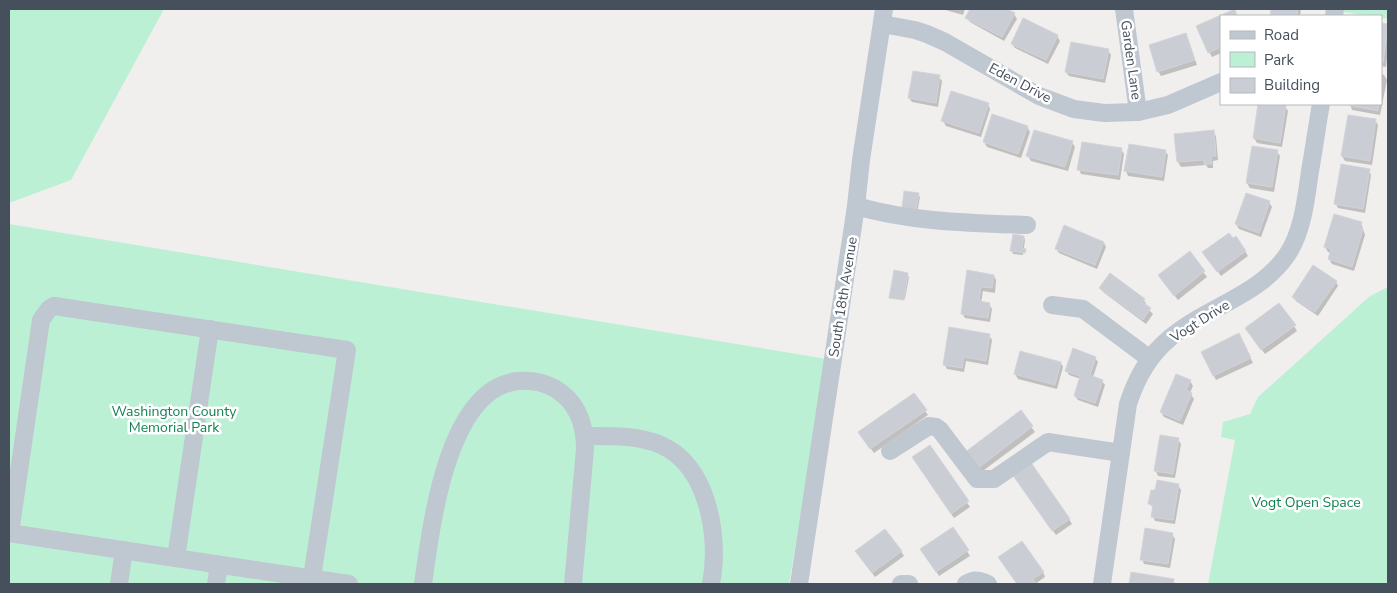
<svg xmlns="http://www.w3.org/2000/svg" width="1397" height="593" viewBox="0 0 1397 593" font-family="'Nunito Sans',sans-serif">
	<rect width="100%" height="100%" fill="#f1efee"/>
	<!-- green -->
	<g fill="#bcf0d5">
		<polygon points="9,9 164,9 71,180 9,203"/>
		<polygon points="1344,9 1388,9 1388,19 1344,12"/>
		<polygon points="9,224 827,359 789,584 9,584"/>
		<polygon points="1388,287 1388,584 1208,584 1235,440 1221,437 1223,422 1250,414 1258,397 1370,296"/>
	</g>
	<!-- shadow -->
	<g fill="#0003">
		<polygon points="942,9 965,9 963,15"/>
		<polygon points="972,9 1005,9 1014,14 1017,19 1004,41 970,22 967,18"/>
		<polygon points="1272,9 1301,9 1300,16 1271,16"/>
		<polygon points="1221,17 1221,53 1212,57 1209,52"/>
		<polygon points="1381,24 1388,25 1388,50 1386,67 1381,66"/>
		<polygon points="1186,35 1197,65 1161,76 1158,71"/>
		<polygon points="1057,36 1060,41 1048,64 1015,48 1012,44"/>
		<polygon points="1108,50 1111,55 1105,83 1069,76 1066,72"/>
		<polygon points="1381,74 1384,75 1387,80 1380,115 1352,110 1350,104 1381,104"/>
		<polygon points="939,77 942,81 938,107 912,102 909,98"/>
		<polygon points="988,104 990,109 981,137 946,126 943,121"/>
		<polygon points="1260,104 1285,106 1288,111 1282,147 1257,143 1254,138"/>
		<polygon points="1349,116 1375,120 1378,125 1372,165 1345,161 1342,156"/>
		<polygon points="1027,127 1030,132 1021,158 987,147 984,142"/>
		<polygon points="1213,132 1216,136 1218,160 1213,161 1213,168 1208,168 1206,165 1181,167 1178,162 1175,135"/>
		<polygon points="1072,142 1075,147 1068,171 1031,161 1028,156"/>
		<polygon points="1121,149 1124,154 1120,180 1081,174 1079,169"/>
		<polygon points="1165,151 1168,155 1164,181 1128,176 1126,171"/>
		<polygon points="1277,152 1280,156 1274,192 1250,188 1247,183"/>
		<polygon points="1369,170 1371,175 1365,213 1338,208 1336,204"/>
		<polygon points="918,195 920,197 917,213 905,211"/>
		<polygon points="1269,202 1272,207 1261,237 1239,229 1236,224"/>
		<polygon points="1361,223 1365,235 1354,271 1332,264 1329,259 1331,253 1328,252 1325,247"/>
		<polygon points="1024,237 1025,240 1023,255 1013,254 1012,251"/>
		<polygon points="1232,240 1245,251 1248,256 1221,276 1207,257"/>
		<polygon points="1104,243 1106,247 1097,269 1059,253 1056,249"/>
		<polygon points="1189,253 1207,277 1178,300 1162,280"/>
		<polygon points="968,272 994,276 996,280 995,293 983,291 981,303 989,304 992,309 990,322 965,318 962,313"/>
		<polygon points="907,274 909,277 905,299 891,297"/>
		<polygon points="1336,282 1338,286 1318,316 1296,301 1293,297"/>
		<polygon points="1101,288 1144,300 1146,304 1145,306 1153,314 1146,324 1103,292"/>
		<polygon points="1294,326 1297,331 1265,354 1249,333"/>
		<polygon points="989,335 992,340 988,365 966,361 964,372 947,369 944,364"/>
		<polygon points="1241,340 1253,363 1216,380 1202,352"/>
		<polygon points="1095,358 1098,362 1093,377 1102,381 1105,385 1098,407 1078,400 1075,396 1081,379 1069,375 1066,370"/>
		<polygon points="1061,363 1063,367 1057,389 1018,379 1015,374"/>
		<polygon points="1190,381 1193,386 1190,393 1194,399 1183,425 1164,417 1161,412"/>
		<polygon points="925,411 928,415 874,453 862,437"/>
		<polygon points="1020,412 1035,432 980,473 969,458"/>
		<polygon points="1178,439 1181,444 1175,478 1158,476 1156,471"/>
		<polygon points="929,446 970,507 954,518 916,462"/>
		<polygon points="1016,479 1069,519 1072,524 1056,535"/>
		<polygon points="1178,485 1181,490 1175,524 1155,521 1153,516 1154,509 1150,504"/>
		<polygon points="953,529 970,556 939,576 925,554"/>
		<polygon points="1172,534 1175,539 1170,568 1144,564 1142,559"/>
		<polygon points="901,551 904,556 875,577 860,556"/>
		<polygon points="1003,562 1043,572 1045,577 1035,584 1018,584"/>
		<polygon points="1132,574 1173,580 1175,584 1130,584"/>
	</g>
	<!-- building -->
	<g fill="#cacdd4" stroke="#d2d4da">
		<polygon points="970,9 1007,9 1015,13 1002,37 965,18"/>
		<polygon points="1235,9 1237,16 1221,16 1221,47 1208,53 1196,26"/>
		<polygon points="1271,9 1298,9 1297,16 1270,16"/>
		<polygon points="1023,18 1058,35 1046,60 1011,44"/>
		<polygon points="1381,23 1388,24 1383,63 1381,62"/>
		<polygon points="1186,33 1195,60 1157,72 1149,45"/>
		<polygon points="1071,42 1109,49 1103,79 1065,72"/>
		<polygon points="913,71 940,75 936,103 908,98"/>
		<polygon points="951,91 989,103 979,133 941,121"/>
		<polygon points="1258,104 1286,105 1280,143 1253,138"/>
		<polygon points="1349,104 1379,104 1378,111 1348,105"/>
		<polygon points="992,114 1028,126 1018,154 983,142"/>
		<polygon points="1348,115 1376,119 1370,161 1341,156"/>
		<polygon points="1034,130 1073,141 1065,167 1026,156"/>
		<polygon points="1214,130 1216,156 1211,156 1212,164 1204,164 1204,160 1177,162 1174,134"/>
		<polygon points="1082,142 1122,148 1118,175 1077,170"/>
		<polygon points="1129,144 1166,150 1162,177 1124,171"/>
		<polygon points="1252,146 1278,150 1272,187 1246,183"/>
		<polygon points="1341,164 1370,169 1363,209 1334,204"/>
		<polygon points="904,191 919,193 916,210 902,208"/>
		<polygon points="1246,193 1270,201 1259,233 1235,224"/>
		<polygon points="1334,214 1362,222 1360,228 1363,229 1352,267 1328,259 1331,249 1324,247"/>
		<polygon points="1064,225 1104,242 1095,265 1055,249"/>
		<polygon points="1229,233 1233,238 1236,236 1246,251 1217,272 1202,252"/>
		<polygon points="1013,234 1024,236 1022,248 1026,249 1025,253 1010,251"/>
		<polygon points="1190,251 1205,271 1174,296 1158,275"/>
		<polygon points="1313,265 1337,281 1315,312 1292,297"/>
		<polygon points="894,270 908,273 904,300 889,298"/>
		<polygon points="967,270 994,275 992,288 981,287 979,301 990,303 988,318 961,314"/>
		<polygon points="1110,273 1145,299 1142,302 1151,308 1143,320 1099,288"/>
		<polygon points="1279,303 1296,325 1261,350 1245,328"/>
		<polygon points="949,327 990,334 986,361 964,357 962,368 943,365"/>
		<polygon points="1239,333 1251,358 1213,376 1201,352"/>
		<polygon points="1073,348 1096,357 1090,375 1103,380 1095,403 1074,396 1080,376 1065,371"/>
		<polygon points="1020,351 1061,362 1055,385 1014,374"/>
		<polygon points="1176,374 1191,380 1186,390 1192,393 1180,421 1160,412"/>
		<polygon points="914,393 927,410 870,449 858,432"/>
		<polygon points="1021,410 1033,426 977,469 964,453"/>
		<polygon points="1160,435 1179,438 1173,474 1154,471"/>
		<polygon points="930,445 969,501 951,514 912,457"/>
		<polygon points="1030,461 1070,519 1052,531 1012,474"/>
		<polygon points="1157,480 1179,484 1173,520 1151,517 1153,505 1148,504 1151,490 1155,490"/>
		<polygon points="953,527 969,550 936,572 920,549"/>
		<polygon points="1145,528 1173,533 1168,564 1140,560"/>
		<polygon points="885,529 902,551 872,573 855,551"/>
		<polygon points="1022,541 1044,572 1033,579 1036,584 1017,584 998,557"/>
		<polygon points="1131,572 1174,579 1173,584 1129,584"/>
	</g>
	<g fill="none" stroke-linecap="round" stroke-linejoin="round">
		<!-- minor -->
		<g stroke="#bfc7d1" stroke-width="18">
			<polyline points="1124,9 1138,112"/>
			<polyline points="1334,16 1335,9"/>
			<polyline points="882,24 915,30 927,34 945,42 1039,96 1074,109 1104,113 1138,112 1168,105 1221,82"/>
			<path d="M 856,206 C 911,222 970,223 1027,225"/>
			<polyline points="1052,305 1083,309 1150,359"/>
			<path d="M 585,436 C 610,436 638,435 661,445 C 709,466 720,539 711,584"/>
			<polyline points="890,451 929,426 936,427 940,430 977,479 994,479 1048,442 1121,453"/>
			<polyline points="9,533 349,584"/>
			<polyline points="10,533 41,320 49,309 54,306 347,350 311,584"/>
			<polyline points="176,558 210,329"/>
			<polyline points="119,584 124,550"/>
			<polyline points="216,584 219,565"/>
			<path d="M 423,584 C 431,529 446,388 518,381 C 530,380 543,382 554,388 C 577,401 585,423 585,449 L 573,584"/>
			<polyline points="799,584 856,206 861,160 884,9"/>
			<polyline points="901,584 909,584"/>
			<path d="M 966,584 C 974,579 980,580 988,584"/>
			<path d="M 1102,584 L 1128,404 C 1136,379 1149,355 1170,338 C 1206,307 1259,296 1287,255 C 1303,231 1306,199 1310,171 C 1314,149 1317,126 1321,104"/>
		</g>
	</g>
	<g text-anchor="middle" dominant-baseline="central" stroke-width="5" stroke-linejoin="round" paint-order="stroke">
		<!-- street labels -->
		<g font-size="14" fill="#464f5c" stroke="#fff">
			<text transform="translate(1131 60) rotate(82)">Garden Lane</text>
			<text transform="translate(1020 83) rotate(28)">Eden Drive</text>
			<text transform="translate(843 297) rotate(-81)">South 18th Avenue</text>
			<text transform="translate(1200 321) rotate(-32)">Vogt Drive</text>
		</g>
		<!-- park labels -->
		<g font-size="14" fill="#158055" stroke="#fff">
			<text x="174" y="411">Washington County<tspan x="174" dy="16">Memorial Park</tspan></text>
			<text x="1306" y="502">Vogt Open Space</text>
		</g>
	</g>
	<!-- border -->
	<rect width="1397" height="593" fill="none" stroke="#464f5c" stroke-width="20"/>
	<!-- legend -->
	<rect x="1220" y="15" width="162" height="90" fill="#ffffff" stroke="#b5b9be"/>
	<rect x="1230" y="31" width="25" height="8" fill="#bfc7d1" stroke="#b5b9be"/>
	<text x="1264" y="40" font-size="15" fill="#464f5c">Road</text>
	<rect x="1230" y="52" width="25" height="15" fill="#bcf0d5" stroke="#b5b9be"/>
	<text x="1264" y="65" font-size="15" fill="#464f5c">Park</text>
	<rect x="1230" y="78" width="25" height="15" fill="#cacdd4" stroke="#b5b9be"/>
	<text x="1264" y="90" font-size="15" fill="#464f5c">Building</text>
</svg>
